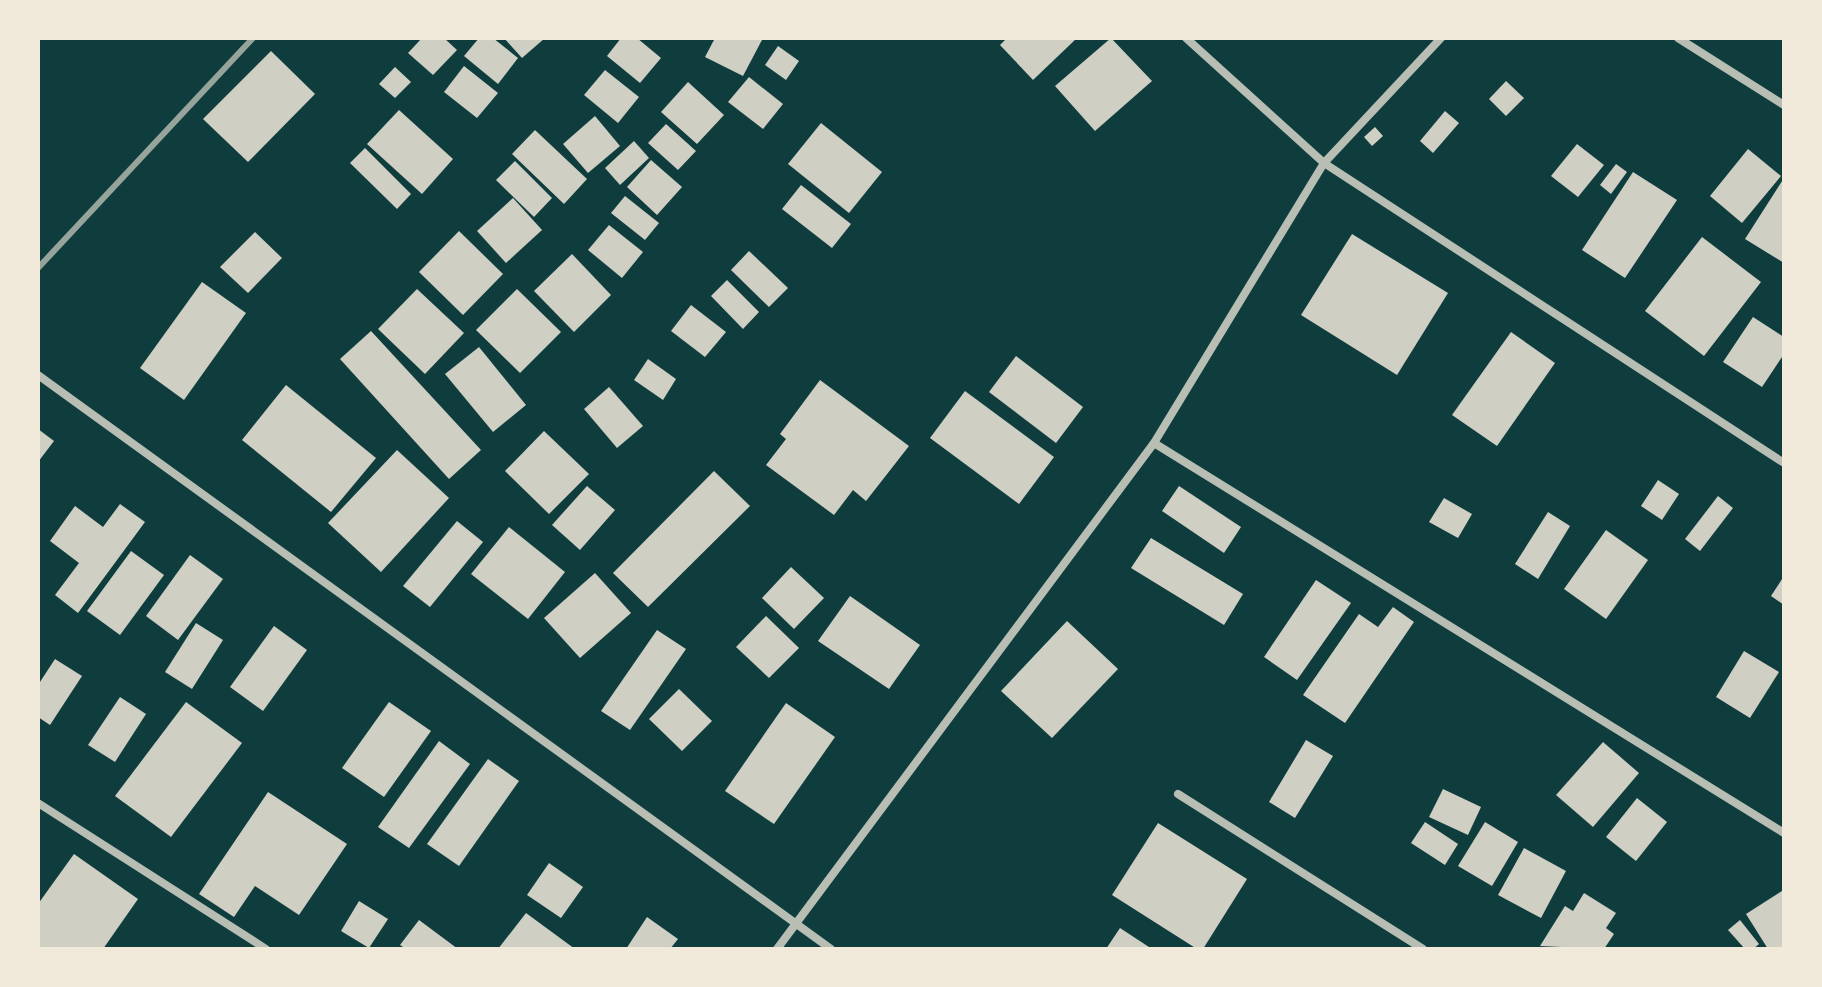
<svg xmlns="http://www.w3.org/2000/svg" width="1822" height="987" viewBox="0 0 1822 987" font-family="Montserrat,sans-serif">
	<rect width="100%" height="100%" fill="#0f3d3e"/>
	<!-- building -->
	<g fill="#cfcfc3">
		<polygon points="422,38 444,38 457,50 433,75 408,53"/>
		<polygon points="479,38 493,38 518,58 498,84 464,56"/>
		<polygon points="504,38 545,38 522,58"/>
		<polygon points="621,38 637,38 661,58 640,83 607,56"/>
		<polygon points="715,38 763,38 743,76 705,57"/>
		<polygon points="1007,38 1077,38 1033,80 1000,45"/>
		<polygon points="1111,38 1152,81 1095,131 1055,86"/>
		<polygon points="778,46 799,61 786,80 765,65"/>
		<polygon points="271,51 315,94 248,162 203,119"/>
		<polygon points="464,66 498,93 477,118 444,92"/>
		<polygon points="395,67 411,82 395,98 379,84"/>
		<polygon points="605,70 639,97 618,123 584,95"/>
		<polygon points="749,77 783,104 763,129 728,102"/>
		<polygon points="1506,81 1524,98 1506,116 1489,99"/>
		<polygon points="688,82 724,115 697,144 661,112"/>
		<polygon points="399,110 453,159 422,194 367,144"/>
		<polygon points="1445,111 1459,123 1433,153 1420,141"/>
		<polygon points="595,116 620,146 588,173 563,144"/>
		<polygon points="821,123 882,172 849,213 788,164"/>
		<polygon points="666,124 696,151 678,170 648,143"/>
		<polygon points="1375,127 1383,136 1372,146 1364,137"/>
		<polygon points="535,130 587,179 564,204 512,154"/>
		<polygon points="634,141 649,158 620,185 605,168"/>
		<polygon points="1577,144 1604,165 1578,197 1551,176"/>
		<polygon points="365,148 411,194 397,209 350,163"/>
		<polygon points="1748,149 1781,176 1742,223 1710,196"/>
		<polygon points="651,160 682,187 657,215 627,187"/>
		<polygon points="515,161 552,198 534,217 496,180"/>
		<polygon points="1616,164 1627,172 1611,194 1600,185"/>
		<polygon points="1633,172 1677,200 1625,278 1582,250"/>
		<polygon points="1784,178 1784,263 1745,239"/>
		<polygon points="801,185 851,224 832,248 782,209"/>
		<polygon points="625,196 659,223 645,240 611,213"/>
		<polygon points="513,198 542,230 506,263 477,231"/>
		<polygon points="609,225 643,252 622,278 588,250"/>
		<polygon points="459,231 503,274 463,315 419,272"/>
		<polygon points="255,232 282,258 248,293 220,267"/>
		<polygon points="1352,234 1448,293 1397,375 1301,315"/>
		<polygon points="1702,237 1761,282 1704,356 1645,311"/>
		<polygon points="749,251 788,288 769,307 731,270"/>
		<polygon points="572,254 611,295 574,332 534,291"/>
		<polygon points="727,280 759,312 743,329 711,296"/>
		<polygon points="202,282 246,313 184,400 140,368"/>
		<polygon points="417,289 464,333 425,374 378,329"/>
		<polygon points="517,289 561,332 520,373 476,330"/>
		<polygon points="691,305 726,332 705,357 671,331"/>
		<polygon points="1753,317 1784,337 1784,354 1762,387 1723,362"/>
		<polygon points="371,331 481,450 449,479 340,359"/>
		<polygon points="1511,332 1555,363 1497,446 1452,415"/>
		<polygon points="479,347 526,405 493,432 445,374"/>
		<polygon points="1016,356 1083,407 1056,443 989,392"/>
		<polygon points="648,359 676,379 663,400 634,380"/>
		<polygon points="820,380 909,446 866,501 853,490 834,515 766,465 786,439 780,434"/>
		<polygon points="286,385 376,458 331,512 242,440"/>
		<polygon points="609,387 643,426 617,448 584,409"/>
		<polygon points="965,391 1054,457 1019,504 930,438"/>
		<polygon points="38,429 54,441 38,462"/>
		<polygon points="544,431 589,474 549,514 505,471"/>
		<polygon points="397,450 449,498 381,572 328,523"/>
		<polygon points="714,471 750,506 648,607 613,573"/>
		<polygon points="1658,480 1679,494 1662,520 1641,506"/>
		<polygon points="587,486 615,510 580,550 552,525"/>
		<polygon points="1179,486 1241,527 1224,553 1162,511"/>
		<polygon points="1718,496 1733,508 1700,551 1685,539"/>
		<polygon points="1444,498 1472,514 1458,538 1429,522"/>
		<polygon points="120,504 145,522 78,613 55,595 79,563 50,541 75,506 103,527"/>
		<polygon points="1548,512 1570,526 1538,579 1515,564"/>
		<polygon points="457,521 483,542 430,607 403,586"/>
		<polygon points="509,527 565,572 528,619 471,574"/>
		<polygon points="1606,530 1648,560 1606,619 1564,589"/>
		<polygon points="1151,538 1243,594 1224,625 1131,568"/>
		<polygon points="131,551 164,575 120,635 87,611"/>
		<polygon points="190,555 223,579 178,640 146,616"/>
		<polygon points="791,567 824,598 794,629 762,598"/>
		<polygon points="595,573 631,613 580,658 544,618"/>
		<polygon points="1784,576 1784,605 1771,596"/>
		<polygon points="1316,580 1351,603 1297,680 1264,657"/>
		<polygon points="850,596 920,645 889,689 818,641"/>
		<polygon points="1393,607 1414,622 1345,723 1303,695 1359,614 1378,627"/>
		<polygon points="766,616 799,648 769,678 736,647"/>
		<polygon points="1067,621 1118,669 1052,738 1001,691"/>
		<polygon points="196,623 223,640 192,689 165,672"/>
		<polygon points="274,626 307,650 263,711 230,687"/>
		<polygon points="657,630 686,649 630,730 601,711"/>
		<polygon points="1744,651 1779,672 1750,718 1716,697"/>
		<polygon points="55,659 82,676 50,725 38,717 38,685"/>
		<polygon points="679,689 712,721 682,751 649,719"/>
		<polygon points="120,697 146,714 115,762 88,745"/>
		<polygon points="186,702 242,743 171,837 115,796"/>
		<polygon points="389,702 431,731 384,797 342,768"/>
		<polygon points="786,703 835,737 774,824 725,791"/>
		<polygon points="1306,740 1333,756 1295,818 1269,802"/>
		<polygon points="439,741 470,764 409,848 378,827"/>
		<polygon points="1603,742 1639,773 1593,827 1556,795"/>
		<polygon points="488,759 519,781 459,866 427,844"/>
		<polygon points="1443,789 1481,807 1468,835 1429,817"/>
		<polygon points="268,792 347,844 299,915 255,886 234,917 199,894"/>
		<polygon points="1637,798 1667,822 1636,861 1606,837"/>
		<polygon points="1425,822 1458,844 1445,865 1411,843"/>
		<polygon points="1485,822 1518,842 1492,886 1458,866"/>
		<polygon points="1158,823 1247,879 1203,949 1197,949 1112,895"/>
		<polygon points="1524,848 1566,871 1541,918 1498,895"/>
		<polygon points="74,854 138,899 103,949 38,949 38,904"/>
		<polygon points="549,863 583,887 561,918 527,895"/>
		<polygon points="1782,891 1784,949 1768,949 1746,914"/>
		<polygon points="1584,893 1616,913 1606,928 1614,934 1604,949 1540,946 1565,906 1573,911"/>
		<polygon points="359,901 388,919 369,948 341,931"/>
		<polygon points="526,913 575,949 498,949"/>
		<polygon points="647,917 678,939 670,949 626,949"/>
		<polygon points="419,920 458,949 406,949 400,945"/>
		<polygon points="1740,920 1759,944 1753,949 1745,949 1728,930"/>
		<polygon points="1120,928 1152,949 1106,949"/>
	</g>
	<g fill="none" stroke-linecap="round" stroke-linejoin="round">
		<!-- minor -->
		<g stroke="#b8beb3" stroke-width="8">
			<polyline points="1186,38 1324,163 1784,463"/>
			<polyline points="1678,38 1784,105"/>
			<polyline points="38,375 831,949"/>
			<polyline points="1154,443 1784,833"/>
			<polyline points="1178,794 1423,949"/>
			<polyline points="38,803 266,949"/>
			<polyline points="777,949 1154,443 1324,163 1441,38"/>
		</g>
		<!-- rail -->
		<polyline stroke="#97a49c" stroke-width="6" points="38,268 253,38"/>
	</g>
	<!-- border -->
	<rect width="1822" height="987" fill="none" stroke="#f1e9da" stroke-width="80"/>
</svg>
